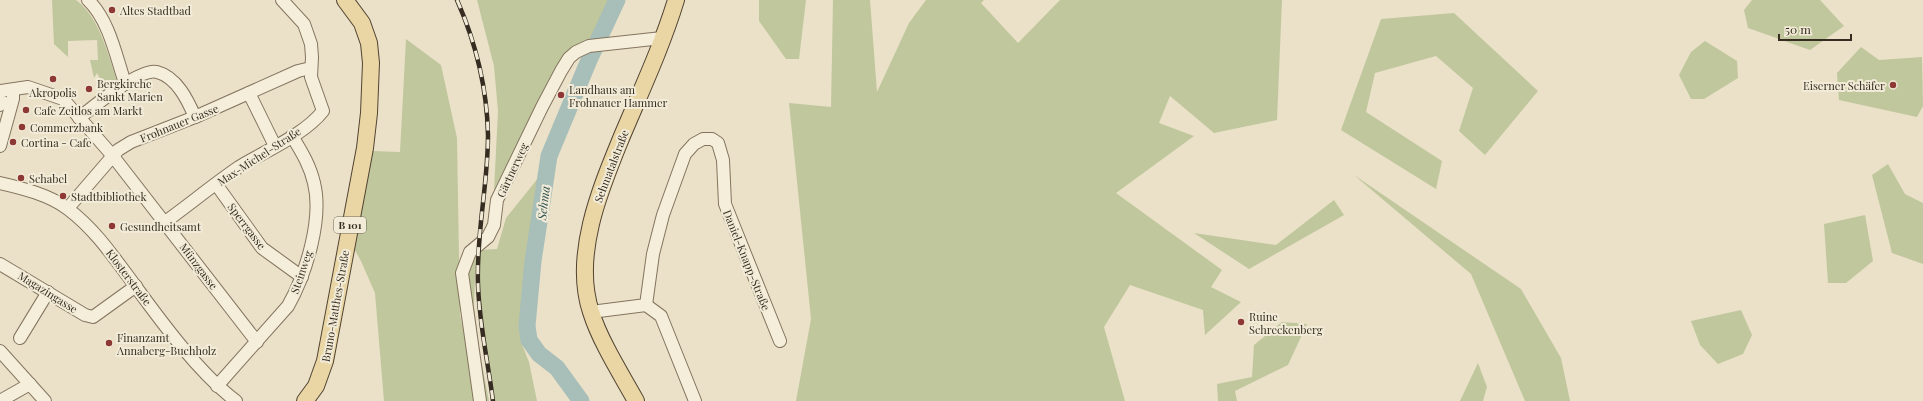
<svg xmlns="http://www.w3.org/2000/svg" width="1923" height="401" viewBox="0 0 1923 401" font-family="'Playfair Display',serif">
	<rect width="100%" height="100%" fill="#eae1c8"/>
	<!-- green -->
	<g fill="#c0c79d">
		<path d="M 52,0 L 76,0 C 100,17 109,58 118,84 L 107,91 L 97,73 L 94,78 L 90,60 L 98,60 L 97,40 L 68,41 L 68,57 L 54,44 Z"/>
		<path d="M 477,0 L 613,0 L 593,44 C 570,44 567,50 555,69 L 494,190 L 498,111 L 494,66 Z"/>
		<polygon points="759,0 806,0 799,59 786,59 759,21"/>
		<polygon points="833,0 870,0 877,92 909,23 926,0 984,0 981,3 1018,43 1060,0 1282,0 1277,120 1214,133 1170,96 1159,123 1194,136 1116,193 1222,270 1211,287 1241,302 1205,335 1203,310 1130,285 1104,327 1125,401 796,401 811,319 789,103 831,107"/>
		<polygon points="1752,0 1820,0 1844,26 1810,50 1748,28 1744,10"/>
		<polygon points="1454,13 1538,91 1485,155 1459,131 1473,88 1436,56 1375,73 1366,112 1442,161 1436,189 1341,130 1381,19"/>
		<polygon points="406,39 441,65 457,138 460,315 471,366 476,401 384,401 375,293 361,261 352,245 373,151 400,152"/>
		<polygon points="1705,41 1737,61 1738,78 1704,99 1691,99 1679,75 1691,52"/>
		<polygon points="1861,47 1879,60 1922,57 1923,106 1917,117 1839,100 1837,73"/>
		<polygon points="554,163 533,231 529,284 521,319 521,342 529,362 537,401 494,401 478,306 479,250 497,249 506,218 543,172"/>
		<polygon points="1888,164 1905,194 1923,203 1923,264 1892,253 1872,175"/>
		<polygon points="1354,175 1521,289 1561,358 1570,401 1525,401 1471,274"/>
		<polygon points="1334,200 1344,215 1249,269 1194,233 1276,245"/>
		<polygon points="1865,215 1873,261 1846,283 1828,283 1824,224"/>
		<polygon points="476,254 474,306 480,355 489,401 484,401 466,267"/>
		<polygon points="1741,310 1752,335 1743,354 1718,364 1700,345 1691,321"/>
		<polygon points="1282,322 1307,324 1288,365 1235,391 1237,401 1218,401 1217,384 1252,377 1254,345"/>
		<polygon points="1478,363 1487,387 1483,401 1460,401"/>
	</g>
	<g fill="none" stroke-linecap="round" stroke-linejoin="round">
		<!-- river -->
		<polyline stroke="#a8beb9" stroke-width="17" points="581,401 557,368 539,354 529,340 527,326 533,261 549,156 589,60 617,0"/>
		<!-- minor casing -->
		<g stroke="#84745f" stroke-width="14">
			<g id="minor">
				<path d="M 88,0 C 109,20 116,56 125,83"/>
				<polyline points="0,91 28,87 63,99 112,155 257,342"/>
				<polyline points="249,93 275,146"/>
				<polyline points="0,105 3,102"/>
				<path d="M 79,118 C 93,107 141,67 157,72 C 177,77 188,101 195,117"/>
				<polyline points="0,146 13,99 13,90"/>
				<path d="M 0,183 C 22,188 50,195 68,209 C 96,230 115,259 136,287 C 163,324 200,374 236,401"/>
				<polyline points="216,184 262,248 302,277"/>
				<polyline points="68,208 118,150 131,142 195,117 298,71 311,68"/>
				<path d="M 165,222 C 190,204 214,184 239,167 C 265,151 304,135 323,111 L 311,77 L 312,57 L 311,44 L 304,24 L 282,0"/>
				<polyline points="0,264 85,315 93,317 136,286"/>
				<polyline points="646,305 661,316 695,401"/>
				<polyline points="591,312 646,305 653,254 663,215 685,154 694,144 703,139 712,139 718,143 723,160 725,204 780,341"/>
				<polyline points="20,338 48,292"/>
				<polyline points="0,351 45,401"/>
				<path d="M 217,386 L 288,306 C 306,274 323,219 314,183 C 310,165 301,151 292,136"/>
				<polyline points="0,401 30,384"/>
				<polyline points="480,401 462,273 470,252 488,237 494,225 497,200 542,107 561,71 569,58 576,52 589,46 662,38"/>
			</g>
		</g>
		<!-- major casing -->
		<g stroke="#524332" stroke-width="18">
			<g id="major">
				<polyline points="305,401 316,386 325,361 365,148 369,113 371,63 369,43 362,23 345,0"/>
				<path d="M 636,401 C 621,374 600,341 591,312 C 572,255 601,187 622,136 C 641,91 662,46 676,0"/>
			</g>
		</g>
		<!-- minor -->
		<use href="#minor" stroke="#f5eeda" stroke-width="12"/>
		<!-- major -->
		<use href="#major" stroke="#e9d6a4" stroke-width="16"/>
		<!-- rail casing -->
		<g stroke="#362c21" stroke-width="4.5">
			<path id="rail" d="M 457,0 C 476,43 487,88 488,135 C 488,185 476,234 478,284 C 479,323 488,362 493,401"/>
		</g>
		<!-- rail -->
		<use href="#rail" stroke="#f2ebd7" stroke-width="3" stroke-dasharray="9" stroke-linecap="butt"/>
	</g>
	<!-- markers -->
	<g fill="#8d3835" stroke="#f2ebd7" stroke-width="1.5">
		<circle cx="112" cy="10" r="4"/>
		<circle cx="53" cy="79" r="4"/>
		<circle cx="1893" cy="85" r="4"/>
		<circle cx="89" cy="89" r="4"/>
		<circle cx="561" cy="95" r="4"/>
		<circle cx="26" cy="110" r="4"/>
		<circle cx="22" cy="127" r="4"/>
		<circle cx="13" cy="142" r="4"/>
		<circle cx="21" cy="178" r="4"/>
		<circle cx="63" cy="196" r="4"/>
		<circle cx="112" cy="226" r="4"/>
		<circle cx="1241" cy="322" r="4"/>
		<circle cx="109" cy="343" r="4"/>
	</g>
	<g text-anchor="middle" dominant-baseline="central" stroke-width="4" stroke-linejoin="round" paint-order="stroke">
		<!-- shield labels -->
		<rect fill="#f2ebd7" stroke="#6e6558" stroke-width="1" x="334" y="217" width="32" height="16" rx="3"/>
		<g font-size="10" font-weight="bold" fill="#362c21">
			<text x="350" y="225">B 101</text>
		</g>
		<!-- poi labels -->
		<g font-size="11" fill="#362c21" stroke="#f2ebd7" text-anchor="start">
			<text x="120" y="10">Altes Stadtbad</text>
			<text x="97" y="83">Bergkirche<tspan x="97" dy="13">Sankt Marien</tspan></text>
			<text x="1885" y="85" text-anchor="end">Eiserner Schäfer</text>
			<text x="569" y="89">Landhaus am<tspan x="569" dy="13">Frohnauer Hammer</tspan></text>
			<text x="53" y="92" text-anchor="middle">Akropolis</text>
			<text x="34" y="110">Cafe Zeitlos am Markt</text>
			<text x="30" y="127">Commerzbank</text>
			<text x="21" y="142">Cortina - Cafe</text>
			<text x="29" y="178">Schabel</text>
			<text x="71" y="196">Stadtbibliothek</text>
			<text x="120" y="226">Gesundheitsamt</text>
			<text x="1249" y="316">Ruine<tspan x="1249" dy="13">Schreckenberg</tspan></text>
			<text x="117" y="337">Finanzamt<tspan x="117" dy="13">Annaberg-Buchholz</tspan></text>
		</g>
		<!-- street labels -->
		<g font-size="11" fill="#362c21" stroke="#f2ebd7">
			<text transform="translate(179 123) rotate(-22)">Frohnauer Gasse</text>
			<text transform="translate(259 156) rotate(-33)">Max-Michel-Straße</text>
			<text transform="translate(611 166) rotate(-69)">Sehmatalstraße</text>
			<text transform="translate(512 170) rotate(-65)">Gärtnerweg</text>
			<text transform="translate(247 226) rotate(53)">Sperrgasse</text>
			<text transform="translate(747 260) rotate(68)">Daniel-Knapp-Straße</text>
			<text transform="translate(199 266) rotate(53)">Münzgasse</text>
			<text transform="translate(301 272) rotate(-71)">Steinweg</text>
			<text transform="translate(129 277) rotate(53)">Klosterstraße</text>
			<text transform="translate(48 292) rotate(32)">Magazingasse</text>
			<text transform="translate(335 306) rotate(-80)">Bruno-Matthes-Straße</text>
		</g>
		<!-- water labels -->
		<g font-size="12" font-style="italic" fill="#325453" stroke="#f2ebd7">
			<text transform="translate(543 203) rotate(-83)">Sehma</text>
		</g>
	</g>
	<!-- scale -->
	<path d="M1779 34v6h72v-6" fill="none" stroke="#362c21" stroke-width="2"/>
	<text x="1785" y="34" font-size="12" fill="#362c21" stroke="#f2ebd7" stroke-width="3" paint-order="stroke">50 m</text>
</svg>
